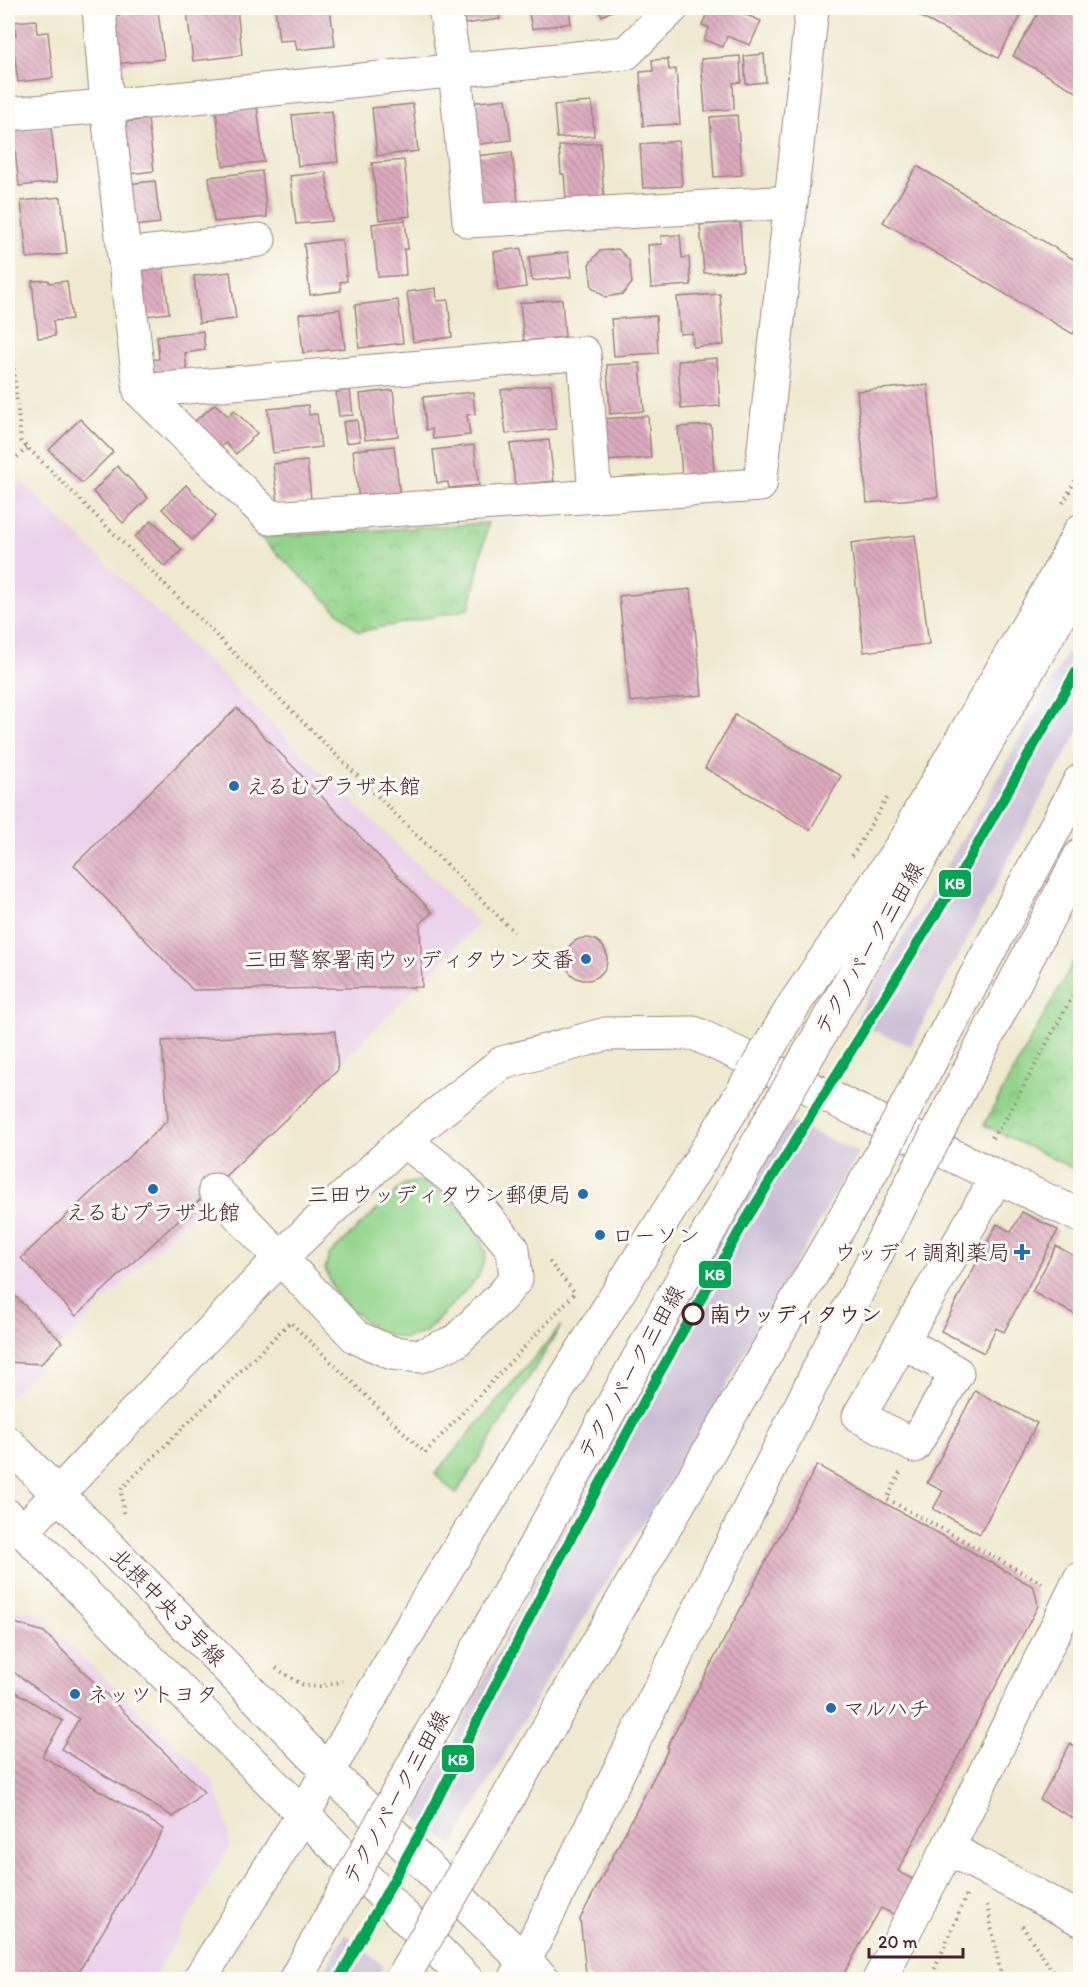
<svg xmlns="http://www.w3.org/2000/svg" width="1088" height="1987" viewBox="0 0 1088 1987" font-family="Itim,'Klee One',sans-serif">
	<defs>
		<pattern id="park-crowns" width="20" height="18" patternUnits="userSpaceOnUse" patternTransform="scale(1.5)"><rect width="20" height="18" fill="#93d48b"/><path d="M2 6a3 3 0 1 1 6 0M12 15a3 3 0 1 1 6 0" fill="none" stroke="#80b678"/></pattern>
		<pattern id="building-back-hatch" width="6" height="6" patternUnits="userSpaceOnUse" patternTransform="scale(1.5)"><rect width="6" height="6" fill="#dbaabe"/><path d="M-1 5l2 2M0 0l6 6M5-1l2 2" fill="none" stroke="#b48a9b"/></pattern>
	</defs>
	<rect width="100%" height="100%" fill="#fdfcf7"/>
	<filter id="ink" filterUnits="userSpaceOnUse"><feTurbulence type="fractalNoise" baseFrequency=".0167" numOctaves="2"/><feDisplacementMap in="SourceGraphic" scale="12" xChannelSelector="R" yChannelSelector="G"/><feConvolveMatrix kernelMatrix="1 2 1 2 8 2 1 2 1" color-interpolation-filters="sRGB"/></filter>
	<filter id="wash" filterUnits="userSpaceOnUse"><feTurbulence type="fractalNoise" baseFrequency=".008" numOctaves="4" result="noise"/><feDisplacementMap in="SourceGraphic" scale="24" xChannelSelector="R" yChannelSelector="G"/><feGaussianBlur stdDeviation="1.35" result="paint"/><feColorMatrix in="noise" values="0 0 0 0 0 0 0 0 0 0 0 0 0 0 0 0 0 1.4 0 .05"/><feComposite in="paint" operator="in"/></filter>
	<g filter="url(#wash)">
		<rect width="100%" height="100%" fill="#eee9cf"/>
		<!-- built -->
		<g fill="#ebd1eb">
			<polygon points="21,481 479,924 8,1398 8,494"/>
			<polygon points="8,1609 32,1611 211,1778 224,1811 230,1846 153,1979 8,1979"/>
		</g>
		<!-- railway -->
		<g fill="#cbbfd5">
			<polygon points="1080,628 1080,729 1038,803 911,1046 855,1023 868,996 989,795"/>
			<polygon points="789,1122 859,1152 708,1418 554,1667 453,1845 414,1816 674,1308"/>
			<polygon points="346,1934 383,1966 375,1979 320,1979"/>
		</g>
		<!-- park -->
		<g fill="url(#park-crowns)" stroke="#6e7a5b" stroke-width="1.5">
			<polygon points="488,523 469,609 359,632 260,537"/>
			<polygon points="1080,950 1080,1172 984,1125"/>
		</g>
		<!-- garden -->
		<g fill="#93d48b" stroke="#6e7a5b" stroke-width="1.5">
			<polygon points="420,1181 441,1191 477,1226 486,1256 478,1277 425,1333 404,1338 377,1332 337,1296 325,1269 329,1255 404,1184"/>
			<polygon points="561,1326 456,1494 435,1474"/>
		</g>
		<g id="blocks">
			<!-- building -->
			<g fill="url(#building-back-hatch)">
				<polygon points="216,8 237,8 242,55 193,61 187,11"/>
				<polygon points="275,8 330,8 335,46 297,50 295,40 279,41"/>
				<polygon points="463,8 498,8 500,19 465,24"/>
				<polygon points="528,8 569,8 571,23 532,29"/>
				<polygon points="597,8 618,8 602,16"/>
				<polygon points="709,8 729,8 761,21 750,45 727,36 723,47 704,40 709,28 702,25"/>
				<polygon points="904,8 1025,8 998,58"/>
				<polygon points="1041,8 1067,8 1080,15 1080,94 1013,56"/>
				<polygon points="158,11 164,59 116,64 111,16"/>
				<polygon points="36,20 37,33 48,32 53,78 18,82 12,36 16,35 14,22"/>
				<polygon points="764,54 766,82 746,84 744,56"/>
				<polygon points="740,56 741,82 733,83 734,109 705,111 701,59"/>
				<polygon points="668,59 669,70 676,69 680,124 643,126 640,72 653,71 652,60"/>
				<polygon points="506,99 511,140 474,145 469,103"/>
				<polygon points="592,102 594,136 557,138 554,105"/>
				<polygon points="413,104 418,151 377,156 372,108"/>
				<polygon points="257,106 264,162 223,166 216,110"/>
				<polygon points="332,111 338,162 298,166 292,115"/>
				<polygon points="737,115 742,175 714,177 710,117"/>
				<polygon points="148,119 154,171 130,174 119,123"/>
				<polygon points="51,126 57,182 19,186 13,131"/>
				<polygon points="679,141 682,186 643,188 640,144"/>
				<polygon points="600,143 604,197 566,199 564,174 561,174 559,146"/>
				<polygon points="512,152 518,202 481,206 476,156"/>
				<polygon points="404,160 410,216 379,220 372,163"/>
				<polygon points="917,166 1080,263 1080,321 1073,334 883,222"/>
				<polygon points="262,171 267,217 214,222 209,177"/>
				<polygon points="326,172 332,221 296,224 290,176"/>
				<polygon points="155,181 160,223 134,226 126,184"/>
				<polygon points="61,197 67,254 27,258 21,201"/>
				<polygon points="405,220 408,249 404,249 406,275 378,277 372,224"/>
				<polygon points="740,222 743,271 704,273 700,225"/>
				<polygon points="680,235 682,258 689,257 691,285 651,288 648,245 662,244 661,236"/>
				<polygon points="335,240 342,240 347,281 340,282 341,291 310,295 304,244"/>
				<polygon points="521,248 526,287 498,291 494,252"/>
				<polygon points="618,249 629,260 632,283 623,294 605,297 592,287 589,264 600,251"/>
				<polygon points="568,252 571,277 532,281 529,257"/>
				<polygon points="163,265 169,313 138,317 132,268"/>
				<polygon points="230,272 236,319 199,323 194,276"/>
				<polygon points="49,280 49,283 67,281 72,319 53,321 55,336 38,338 32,281"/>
				<polygon points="436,288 437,301 448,300 452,337 413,342 407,292"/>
				<polygon points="720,294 724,345 693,347 692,333 680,334 677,297"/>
				<polygon points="562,299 565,337 524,341 520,303"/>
				<polygon points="398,300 403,343 359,348 355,305"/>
				<polygon points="340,309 345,348 303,353 299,314"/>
				<polygon points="656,316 658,353 614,356 611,319"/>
				<polygon points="203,331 205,350 185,353 188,378 150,382 147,360 159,359 157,336"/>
				<polygon points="717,358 720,406 681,409 678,361"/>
				<polygon points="640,363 644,411 610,414 607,365"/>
				<polygon points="551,384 556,429 506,434 501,390"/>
				<polygon points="928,385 938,497 867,503 857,391"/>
				<polygon points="350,390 353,415 339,416 336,392"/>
				<polygon points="393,390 398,436 365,440 360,394"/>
				<polygon points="473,392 475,414 467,415 470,435 433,439 432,429 426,430 423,397"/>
				<polygon points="215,404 228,416 234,410 257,433 236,454 225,443 219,449 188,427"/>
				<polygon points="308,405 309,415 317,414 321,447 273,453 268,409"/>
				<polygon points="648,416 651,458 603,461 600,419"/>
				<polygon points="80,419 113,452 82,483 49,450"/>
				<polygon points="357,420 360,441 346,443 343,422"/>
				<polygon points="711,425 714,474 682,476 678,427"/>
				<polygon points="549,440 554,481 515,485 510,444"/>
				<polygon points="474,445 479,485 449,488 448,482 437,483 433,450"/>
				<polygon points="394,446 400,496 359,500 353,450"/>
				<polygon points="307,461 311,499 278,503 273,464"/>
				<polygon points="117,466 148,498 123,523 93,492"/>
				<polygon points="186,485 216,516 192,540 162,509"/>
				<polygon points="152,520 182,550 165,567 135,537"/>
				<polygon points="915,535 929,644 864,652 851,543"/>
				<polygon points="691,589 702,695 630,702 619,596"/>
				<polygon points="237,708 432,912 420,924 422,987 193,990 74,865"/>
				<polygon points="735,715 841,776 810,830 705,768"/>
				<circle cx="586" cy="959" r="21"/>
				<polygon points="335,1031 338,1070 76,1316 21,1258 168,1120 162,1041"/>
				<polygon points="1022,1212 1058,1230 1004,1332 996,1328 984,1353 941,1331 997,1224 1011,1232"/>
				<polygon points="1056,1246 1080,1259 1080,1317 1032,1292"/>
				<polygon points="8,1289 62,1342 41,1364 8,1362"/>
				<polygon points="975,1391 1037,1423 980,1534 933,1509 943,1491 927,1483"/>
				<polygon points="817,1465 1034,1587 1038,1606 898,1871 924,1886 907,1921 881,1908 840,1980 591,1980 586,1973 580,1919 669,1748 667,1747"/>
				<polygon points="8,1621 44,1632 204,1792 173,1817 61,1749 79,1719 8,1668"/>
				<polygon points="8,1687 63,1721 42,1756 164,1829 74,1980 8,1980"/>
				<polygon points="1070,1744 1080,1750 1080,1822 1040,1800"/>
			</g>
		</g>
	</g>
	<g filter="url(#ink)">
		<use href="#blocks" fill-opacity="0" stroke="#9c847d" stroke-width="1.5"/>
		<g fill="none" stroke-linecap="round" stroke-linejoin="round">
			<!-- minor casing -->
			<g stroke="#9c847d" stroke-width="35">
				<g id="minor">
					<polyline points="99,8 107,106 140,391 270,518 760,485 812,8"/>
					<polyline points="445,8 455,69 469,221 791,202"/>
					<polyline points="8,114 107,106 626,53 672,8"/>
					<polyline points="124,255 259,240"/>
					<polyline points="140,391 584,353 595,496"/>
					<polyline points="215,1190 356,1337 392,1353 421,1356 456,1341 500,1298 516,1279 513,1249 457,1182 404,1140"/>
					<polyline points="902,1341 957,1373 914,1446 859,1416 997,1177"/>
					<polyline points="8,1443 328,1771 544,1980"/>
					<polyline points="8,1516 467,1980"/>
					<polyline points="23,1531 280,1258 404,1140 502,1063 606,1034 694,1033 1080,1216"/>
					<polyline points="948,1848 1080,1919"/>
					<polyline points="879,1980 948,1848 1080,1579"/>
				</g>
			</g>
			<!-- major casing -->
			<g stroke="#9c847d" stroke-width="35">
				<g id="major">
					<polyline points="915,820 1060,570 1080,531"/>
					<polyline points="795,1003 930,804"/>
					<polyline points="830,1017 1080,579"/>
					<polyline points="931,1060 1080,781"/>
					<polyline points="965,1079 1080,856"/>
					<polyline points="395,1798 774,1114"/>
					<polyline points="470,1863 877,1162"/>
					<polyline points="199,1980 304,1813 421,1610 739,1098"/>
					<polyline points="295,1980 330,1918"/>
					<polyline points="515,1980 914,1178"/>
				</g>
			</g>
			<!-- path -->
			<g stroke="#9c847d" stroke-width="4" stroke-dasharray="1.5 4.5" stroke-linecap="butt">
				<polyline points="8,315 21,441 514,932"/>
				<polyline points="8,465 27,448"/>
				<polyline points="1063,503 1080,472"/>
				<polyline points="852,856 887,798"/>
				<polyline points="992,1138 1007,1117 1080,982"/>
				<polyline points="900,1473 887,1499 1042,1583"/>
				<polyline points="123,1513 121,1489 290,1322 425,1453 575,1293 547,1259"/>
				<polyline points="1073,1666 1080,1670"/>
				<path d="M 276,1668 C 306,1688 307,1691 343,1681"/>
				<polyline points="987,1905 1002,1980"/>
				<polyline points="1022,1926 1059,1980"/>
				<polyline points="930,1980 967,1894"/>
			</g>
			<!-- minor -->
			<use href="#minor" stroke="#fff" stroke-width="33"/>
			<!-- major -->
			<use href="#major" stroke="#fff" stroke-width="33"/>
			<!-- major-bridge casing -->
			<g stroke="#9c847d" stroke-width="35" stroke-linecap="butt">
				<g id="major-bridge">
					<polyline points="739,1098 795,1003"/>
					<polyline points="774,1114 830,1017"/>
					<polyline points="877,1162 931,1060"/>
					<polyline points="914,1178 965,1079"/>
					<polyline points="330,1918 395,1798"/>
					<polyline points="401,1980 470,1863"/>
				</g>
			</g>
			<!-- major-bridge -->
			<use href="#major-bridge" stroke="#fff" stroke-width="33"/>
			<!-- rail-1 casing -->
			<g stroke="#fdfcf7" stroke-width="15">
				<polyline id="rail-1" points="338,1980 427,1820 554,1570 650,1390 741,1228 956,882 1080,665"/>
			</g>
			<!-- rail-1 -->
			<use href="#rail-1" stroke="#00a651" stroke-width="10"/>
		</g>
	</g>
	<!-- markers -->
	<g fill="#1f6fb2" stroke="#fdfcf7" stroke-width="2">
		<circle cx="234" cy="786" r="6"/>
		<circle cx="586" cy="959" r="6"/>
		<circle cx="153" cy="1189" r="6"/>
		<circle cx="583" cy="1194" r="6"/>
		<circle cx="600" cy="1235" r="6"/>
		<path d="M1019 1243h6v6h6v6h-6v6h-6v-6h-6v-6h6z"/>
		<circle cx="75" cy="1694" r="6"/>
		<circle cx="831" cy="1708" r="6"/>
	</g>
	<circle fill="#fdfcf7" stroke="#4a1f2b" stroke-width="3" cx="693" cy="1314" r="10"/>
	<g text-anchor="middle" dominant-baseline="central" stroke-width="6" stroke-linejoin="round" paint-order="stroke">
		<!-- poi labels -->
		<g font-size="22" fill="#4a1f2b" stroke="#fdfcf7" text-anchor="start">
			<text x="246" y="786">えるむプラザ本館</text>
			<text x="574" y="959" text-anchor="end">三田警察署南ウッディタウン交番</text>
			<text x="571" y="1194" text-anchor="end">三田ウッディタウン郵便局</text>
			<text x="153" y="1212" text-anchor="middle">えるむプラザ北館</text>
			<text x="612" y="1235">ローソン</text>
			<text x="1010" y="1252" text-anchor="end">ウッディ調剤薬局</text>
			<text x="87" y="1694">ネッツトヨタ</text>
			<text x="843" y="1708">マルハチ</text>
		</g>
		<!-- street labels -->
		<g font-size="22" fill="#4a1f2b" stroke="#fdfcf7">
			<text transform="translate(869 948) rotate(-60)">テクノパーク三田線</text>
			<text transform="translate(631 1372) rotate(-61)">テクノパーク三田線</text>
			<text transform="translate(168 1607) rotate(46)">北摂中央３号線</text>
			<text transform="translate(396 1797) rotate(-61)">テクノパーク三田線</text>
		</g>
		<!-- stop labels -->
		<g font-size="22" font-weight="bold" fill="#4a1f2b" stroke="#fdfcf7" text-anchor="start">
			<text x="709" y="1314">南ウッディタウン</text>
		</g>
	</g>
	<g stroke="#fdfcf7" stroke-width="2">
		<rect x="938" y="869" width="34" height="29" rx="6" fill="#00a651"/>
		<rect x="698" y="1260" width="34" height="29" rx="6" fill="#00a651"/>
		<rect x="441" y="1744" width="34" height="29" rx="6" fill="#00a651"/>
	</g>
	<g font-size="16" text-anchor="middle" font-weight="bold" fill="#fff">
		<text x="955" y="889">KB</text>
		<text x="715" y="1280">KB</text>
		<text x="458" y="1765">KB</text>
	</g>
	<!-- margin -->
	<rect width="1088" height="1987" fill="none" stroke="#fdfcf7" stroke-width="30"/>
	<!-- scale -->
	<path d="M869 1948v9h94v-9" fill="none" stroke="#4a1f2b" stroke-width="3"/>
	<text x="878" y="1948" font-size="18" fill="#4a1f2b" stroke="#fdfcf7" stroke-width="4.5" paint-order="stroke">20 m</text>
</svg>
